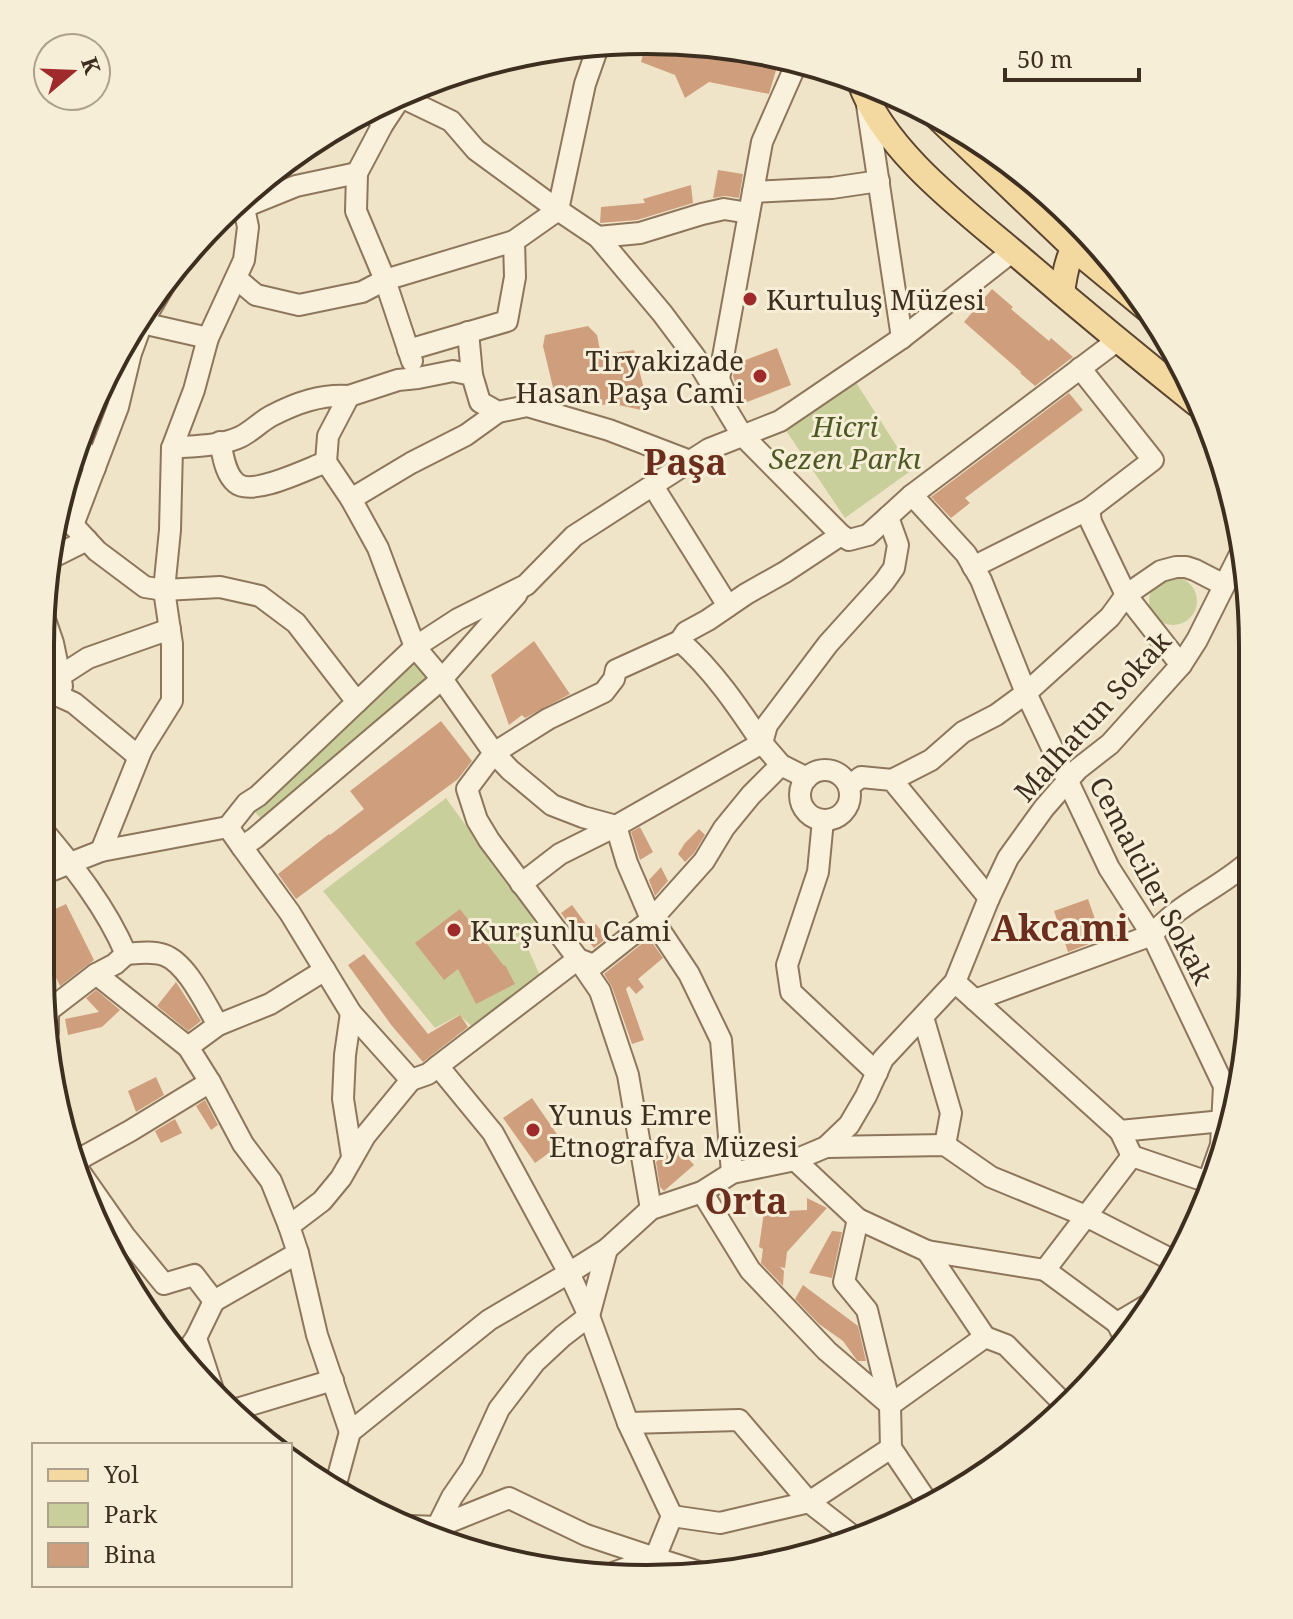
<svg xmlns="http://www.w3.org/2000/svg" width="1293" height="1619" viewBox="0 0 1293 1619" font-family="'Noto Serif',serif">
	<rect width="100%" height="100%" fill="#f0e4c8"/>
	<!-- green -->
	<g fill="#c9cf9b">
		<polygon points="855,381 912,470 845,518 783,426"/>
		<circle cx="1173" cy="601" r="24"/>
		<polygon points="411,657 428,678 264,821 248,806"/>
		<polygon points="446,798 535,921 522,935 542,980 475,1029 459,1015 435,1028 323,891"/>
	</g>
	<!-- building -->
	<g fill="#cf9f7d">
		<polygon points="687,41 780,57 769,94 709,82 685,98 675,75 641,62 646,43"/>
		<polygon points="718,170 743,174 739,198 725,196 713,198"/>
		<polygon points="691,185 693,203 637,220 600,223 601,207 645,203 643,199"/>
		<polygon points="992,289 1013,307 1011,309 1049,341 1051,338 1073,357 1035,386 1020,373 1021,372 964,322"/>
		<polygon points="588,326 597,335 601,355 634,350 650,412 614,404 600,405 556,400 543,346 545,335"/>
		<polygon points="777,348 791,385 742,404 733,376 735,364"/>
		<polygon points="1069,393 1083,410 965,498 970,503 951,518 931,497"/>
		<polygon points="534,641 570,694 525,718 522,715 509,725 491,675"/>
		<polygon points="441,721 472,761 458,779 296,899 278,874 329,834 330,835 364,809 350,791"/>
		<polygon points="640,827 653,852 640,860 631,832"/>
		<polygon points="699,829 705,835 694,853 685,862 678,854 685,843"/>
		<polygon points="661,867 668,881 655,896 649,880"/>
		<polygon points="1088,899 1102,939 1068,952 1054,911"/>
		<polygon points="66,904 94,960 60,986 50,964 46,959 56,952 40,920 40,916"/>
		<polygon points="572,905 589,928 578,937 561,913"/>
		<polygon points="460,909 504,966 505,965 515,984 476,1004 458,969 444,980 415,943"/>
		<polygon points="596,924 607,938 594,948 583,935"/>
		<polygon points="649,938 663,958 638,979 644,987 636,994 629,986 626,989 644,1040 632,1044 612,987 604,974"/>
		<polygon points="364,954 428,1034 460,1015 468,1027 423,1062 392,1026 348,965"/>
		<polygon points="176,982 201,1021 188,1031 157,1006"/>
		<polygon points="96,990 120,1010 102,1027 68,1035 65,1019 99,1012 86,998"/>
		<polygon points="156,1077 164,1095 136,1112 128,1091"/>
		<polygon points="532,1098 563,1143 535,1163 503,1118"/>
		<polygon points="205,1100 218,1125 211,1130 196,1106"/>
		<polygon points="175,1119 182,1133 161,1143 155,1131"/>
		<polygon points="676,1145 694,1165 664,1191 660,1187 656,1162"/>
		<polygon points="807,1198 827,1208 787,1252 785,1268 780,1267 784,1271 783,1286 761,1263 763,1249 759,1247 764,1212 807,1210"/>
		<polygon points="832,1231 842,1232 832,1278 809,1273"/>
		<polygon points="803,1285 858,1326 866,1361 858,1361 856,1359 843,1341 819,1324 795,1299"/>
	</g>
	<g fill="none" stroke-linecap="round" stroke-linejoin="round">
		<!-- minor casing -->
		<g stroke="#8d765c" stroke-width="24">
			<g id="minor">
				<polyline points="401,97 451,121 476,150 558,210 598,237 662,313 695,357 742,435 841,535 849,540 868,535 912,495 1118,340"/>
				<polyline points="867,105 902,338"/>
				<polyline points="369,109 383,124"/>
				<polyline points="753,192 832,188 879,181"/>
				<polyline points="244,207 296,186 357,173"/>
				<polyline points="598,237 640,233 702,214 724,209 749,213"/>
				<polyline points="237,279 256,295 299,305 362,292 385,280 356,211 357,173 383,124 403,94"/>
				<polyline points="142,323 208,338"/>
				<polyline points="468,332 472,375"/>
				<polyline points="408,350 507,321 515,277 514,241 558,210 585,84 599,44"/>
				<polyline points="412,361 385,280 514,241"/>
				<polyline points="349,396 398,380 418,378 453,371 472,375 480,402 498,412 527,406 609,430 690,461"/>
				<polyline points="727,398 719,379 762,142 798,60"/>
				<polyline points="77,440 95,468"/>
				<path d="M 220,442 C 223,455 225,474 236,483 C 252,497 307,469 326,462"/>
				<path d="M 172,448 C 191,446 222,446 240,437 C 251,432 260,422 271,416 C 296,403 321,394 349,396 L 328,436 L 326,462 L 351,499 L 378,548 L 415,647 L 442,679 L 494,753 L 510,770 L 552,805 L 583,817 L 616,826 L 762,743 C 738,707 713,670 680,641 L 616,670 L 614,679 L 604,692 L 548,719 L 494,753 L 467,789 L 477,820 L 489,840 L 578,959 L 600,991 L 628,1075 L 651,1209"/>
				<polyline points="653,486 728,606"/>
				<polyline points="912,495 966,554 981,580 1026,693 1109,868 1152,935 1224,1086 1221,1145 1208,1182 1132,1156 1120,1131"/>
				<polyline points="351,499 411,463 466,435 498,412"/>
				<polyline points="1089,509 1091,522 1126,595 1181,665"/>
				<polyline points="60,511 97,551 145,587 164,590 220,587 260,596 296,623 357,702"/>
				<polyline points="73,525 118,407 131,353 142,323 172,272"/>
				<polyline points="51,558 87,540"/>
				<polyline points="973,567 1089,509 1153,460 1080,368"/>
				<polyline points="41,608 53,643 62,686"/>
				<polyline points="680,641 686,632 708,620 746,594 785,572 841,535"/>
				<polyline points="60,676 88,658 170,629"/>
				<polyline points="41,697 54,694 74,703 133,752 142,749 172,701 172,644 164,590 170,530 172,448 194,390 208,338 244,260 248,227 243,203"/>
				<circle cx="825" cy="795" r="25"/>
				<polyline points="807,778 781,765 762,743 767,725 828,644 884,582 894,568 898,545 888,517"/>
				<polyline points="892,780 931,760 963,732 996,715 1026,693 1110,617 1126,595 1161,571 1176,567 1186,567 1195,570 1224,585"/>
				<polyline points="849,786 861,777 892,780 989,898"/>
				<polyline points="823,820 818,872 787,965 791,992 877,1073"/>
				<polyline points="228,827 242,847 255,838 442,679 517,594"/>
				<path d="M 41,828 C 74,867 106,907 126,954 L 115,964 L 96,974"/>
				<polyline points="242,847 290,913 351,1013 411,1080 428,1074 438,1066"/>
				<polyline points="101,851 142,749"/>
				<polyline points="40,875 101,851 228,827 247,803 258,796 415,647 458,619 526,585 574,536 709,449 780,421 902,338 1013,251"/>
				<polyline points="521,884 560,854 616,826 627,863 649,914 689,974 721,1040 732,1173"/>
				<path d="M 126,954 C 139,953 152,951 164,955 C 187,963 206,1005 218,1025"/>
				<polyline points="40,972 48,1011 48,1032"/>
				<polyline points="955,982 1120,1131 1223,1121"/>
				<path d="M 975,1000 L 1152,935 C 1178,904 1216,890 1246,864"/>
				<polyline points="48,1011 96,974 188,1047 210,1082 243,1144 271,1181 289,1226 298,1253 214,1301 194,1275 164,1284 124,1235 77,1168"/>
				<polyline points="351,1013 345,1055 343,1099 352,1156"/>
				<polyline points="923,1017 951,1113 945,1145"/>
				<polyline points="188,1047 218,1025 270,1004 325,970"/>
				<polyline points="826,1147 945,1145 991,1177 1086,1216 1176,1262"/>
				<polyline points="795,1160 858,1219 927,1251"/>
				<polyline points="74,1162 130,1131 210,1082"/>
				<polyline points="702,1192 750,1270 827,1351 890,1405"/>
				<polyline points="858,1219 844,1282 867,1310 890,1405"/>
				<polyline points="289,1226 322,1201 341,1178 365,1136 411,1080"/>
				<polyline points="298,1253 317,1335 350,1432"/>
				<polyline points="1117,1323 1045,1270 1132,1156"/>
				<polyline points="985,1337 927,1251 1045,1270"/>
				<polyline points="196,1338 216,1399"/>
				<polyline points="1125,1339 1117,1323 1156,1300"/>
				<polyline points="183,1357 196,1338 214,1301"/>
				<polyline points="230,1411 333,1380"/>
				<polyline points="628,1423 739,1420 809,1502 720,1523 672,1516"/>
				<polyline points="334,1491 350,1432 489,1320 569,1273 607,1249 651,1209 702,1192 732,1173 795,1160 826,1147 849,1125 866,1096 883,1059 955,982 989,898 1008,858 1044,808 1078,769 1110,744 1181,665 1197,640 1242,550"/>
				<polyline points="930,1506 891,1448 890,1405 985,1337 1006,1345 1066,1406"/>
				<polyline points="411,1526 437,1527 509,1498 586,1535 655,1558 672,1516 628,1423 589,1316 569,1273 493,1133 438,1066 578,959 594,965 652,919 704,861 724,828 751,795 781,765"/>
				<polyline points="436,1533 437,1527 452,1497 472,1468 499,1409 535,1362 563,1336 589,1316 607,1249"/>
				<polyline points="854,1537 809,1502 891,1448"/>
				<polyline points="610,1574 655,1558"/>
				<polyline points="651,1578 655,1558 699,1572"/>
			</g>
		</g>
		<!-- major casing -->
		<g stroke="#5b4430" stroke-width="28">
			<g id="major">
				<path d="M 860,82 C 884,152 968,213 1023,260 C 1080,309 1138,357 1197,404"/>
				<polyline points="935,115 1079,253 1147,309"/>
				<path d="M 1062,293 C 1065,269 1070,249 1084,229"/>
			</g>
		</g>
		<!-- minor -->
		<use href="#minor" stroke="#faf1dc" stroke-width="20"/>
		<!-- major -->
		<use href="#major" stroke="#f3d9a0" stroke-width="24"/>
	</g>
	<!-- markers -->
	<g fill="#9e2a2b" stroke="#f7eed8" stroke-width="3">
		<circle cx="750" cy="299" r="8"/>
		<circle cx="760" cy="376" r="8"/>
		<circle cx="454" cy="930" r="8"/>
		<circle cx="533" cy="1130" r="8"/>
	</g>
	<g text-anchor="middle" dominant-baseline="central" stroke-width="6" stroke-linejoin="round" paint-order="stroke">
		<!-- poi labels -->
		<g font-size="28" fill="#3d2e20" stroke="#f7eed8" text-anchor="start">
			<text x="766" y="299">Kurtuluş Müzesi</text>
			<text x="744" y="360" text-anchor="end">Tiryakizade<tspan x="744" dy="32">Hasan Paşa Cami</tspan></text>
			<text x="470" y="930">Kurşunlu Cami</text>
			<text x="549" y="1114">Yunus Emre<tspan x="549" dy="32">Etnografya Müzesi</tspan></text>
		</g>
		<!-- park labels -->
		<g font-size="28" font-style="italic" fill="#4d5a26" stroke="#f7eed8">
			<text x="845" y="426">Hicri<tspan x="845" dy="32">Sezen Parkı</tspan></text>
		</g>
		<!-- street labels -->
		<g font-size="28" fill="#3d2e20" stroke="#f7eed8">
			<text transform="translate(1092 716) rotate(-48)">Malhatun Sokak</text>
			<text transform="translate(1152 880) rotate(62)">Cemalciler Sokak</text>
		</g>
		<!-- district labels -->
		<g font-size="36" font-weight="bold" fill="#6b2e1e" stroke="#f7eed8">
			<text x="685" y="461">Paşa</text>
			<text x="1060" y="927">Akcami</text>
			<text x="746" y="1200">Orta</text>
		</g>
	</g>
	<!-- crop -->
	<path d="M0 0H1293V1619H0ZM646 54H647A592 592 0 0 1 1239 646V973A592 592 0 0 1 647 1565H646A592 592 0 0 1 54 973V646A592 592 0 0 1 646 54Z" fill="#f7eed8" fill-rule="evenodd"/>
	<path fill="none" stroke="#3d2e20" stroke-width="4" d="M646 54H647A592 592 0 0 1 1239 646V973A592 592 0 0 1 647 1565H646A592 592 0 0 1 54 973V646A592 592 0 0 1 646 54Z"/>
	<!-- legend -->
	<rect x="32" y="1443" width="260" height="144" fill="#f7eed8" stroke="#ada18e" stroke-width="2"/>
	<rect x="48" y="1469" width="40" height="12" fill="#f3d9a0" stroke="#ada18e" stroke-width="2"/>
	<text x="104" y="1483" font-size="24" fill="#3d2e20">Yol</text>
	<rect x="48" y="1503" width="40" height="24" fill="#c9cf9b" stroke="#ada18e" stroke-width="2"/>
	<text x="104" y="1523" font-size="24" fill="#3d2e20">Park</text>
	<rect x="48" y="1543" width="40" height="24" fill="#cf9f7d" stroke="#ada18e" stroke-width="2"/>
	<text x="104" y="1563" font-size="24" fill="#3d2e20">Bina</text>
	<!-- north arrow -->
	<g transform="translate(72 72) rotate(71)"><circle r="38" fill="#f7eed8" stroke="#ada18e" stroke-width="2"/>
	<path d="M0-6L14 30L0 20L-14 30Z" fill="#9e2a2b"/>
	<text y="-12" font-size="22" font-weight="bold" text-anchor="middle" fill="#3d2e20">K</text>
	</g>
	<!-- scale -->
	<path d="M1005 68v12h134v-12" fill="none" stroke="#3d2e20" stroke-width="4"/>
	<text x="1017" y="68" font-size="24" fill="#3d2e20" stroke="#f7eed8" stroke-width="6" paint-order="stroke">50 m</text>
</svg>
